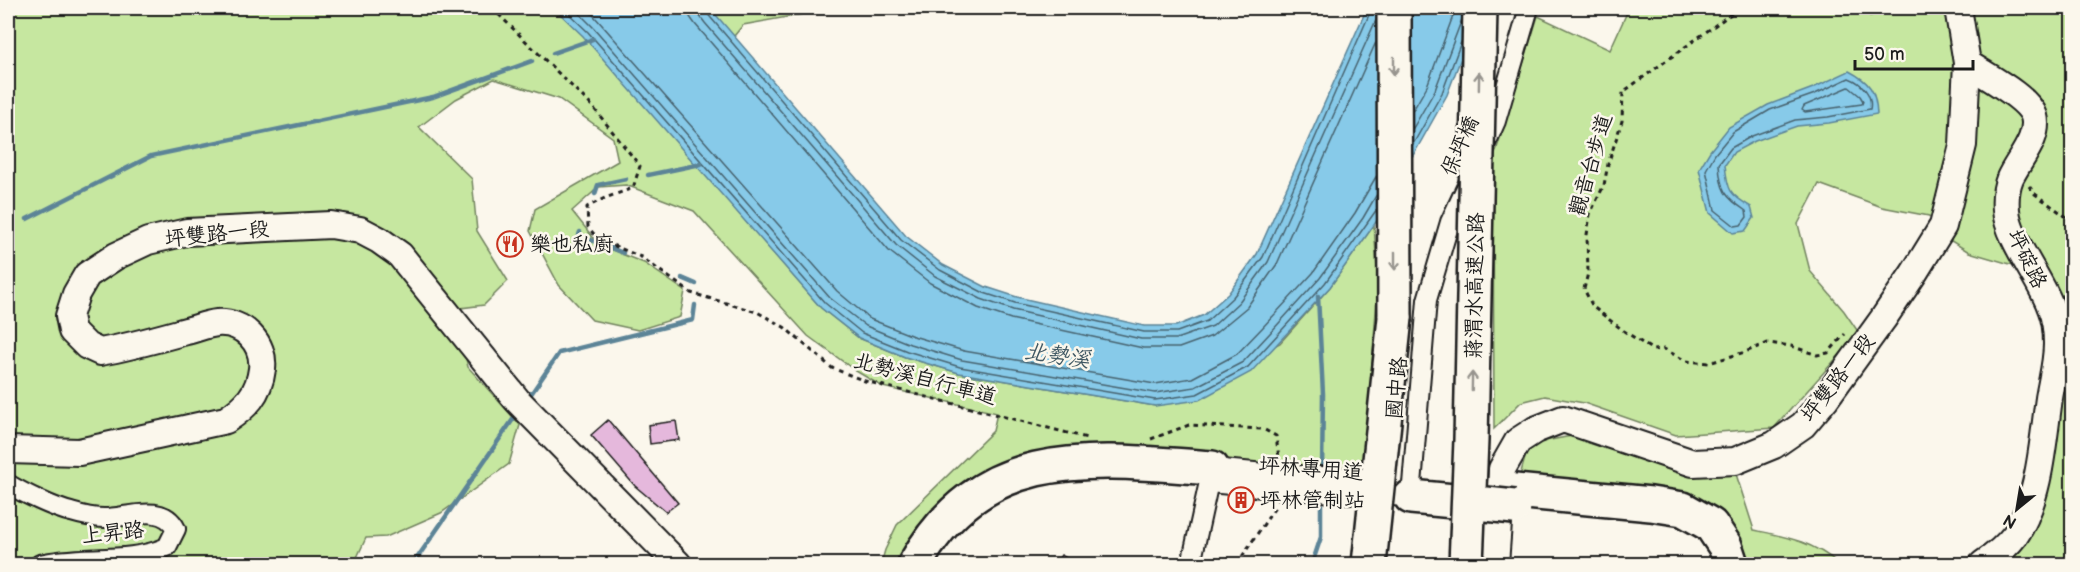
<svg xmlns="http://www.w3.org/2000/svg" width="2080" height="572" viewBox="0 0 2080 572" font-family="'Balsamiq Sans','LXGW WenKai TC',sans-serif">
	<rect width="100%" height="100%" fill="#fbf7ec"/>
	<filter id="ink" filterUnits="userSpaceOnUse"><feTurbulence type="fractalNoise" baseFrequency=".0167" numOctaves="2"/><feDisplacementMap in="SourceGraphic" scale="12" xChannelSelector="R" yChannelSelector="G"/><feConvolveMatrix kernelMatrix="1 2 1 2 8 2 1 2 1" color-interpolation-filters="sRGB"/></filter>
	<g filter="url(#ink)">
		<!-- green -->
		<g fill="#c6e7a0" stroke="#71825e" stroke-width="1.5">
			<polygon points="8,8 837,8 743,25 662,125 821,308 859,338 905,357 959,373 1155,406 1280,343 1330,287 1374,225 1378,284 1364,471 1084,460 961,504 914,564 881,564 885,550 897,525 993,431 997,413 883,387 856,371 808,336 694,211 626,185 599,187 572,211 599,245 644,263 685,291 680,317 638,330 592,320 559,285 530,231 535,209 618,161 613,138 559,99 494,79 456,99 419,127 472,179 477,231 508,281 484,305 453,309 468,367 520,425 509,464 441,513 386,537 366,538 354,564 8,564"/>
			<polygon points="1629,8 1869,8 1870,16 1899,8 2072,8 2072,564 1998,564 2048,483 2068,363 2034,271 1969,252 1943,236 1929,216 1882,207 1819,184 1798,224 1810,271 1844,311 1859,333 1774,428 1676,435 1584,403 1545,396 1521,402 1494,429 1493,161 1538,16 1610,50"/>
			<path d="M 1577,435 L 1735,471 L 1754,530 C 1787,537 1812,541 1839,564 L 1737,564 L 1710,518 L 1517,486 L 1529,444 Z"/>
		</g>
		<!-- water -->
		<g fill="#87cae9" stroke="#5c8497" stroke-width="1.5">
			<polygon points="554,8 710,8 906,236 943,265 986,287 1017,297 1144,326 1176,326 1204,315 1228,294 1257,254 1367,8 1480,8 1447,95 1374,225 1330,287 1251,372 1199,400 1155,406 959,373 905,357 859,338 821,308 583,36"/>
			<path d="M 1849,71 C 1870,82 1876,91 1877,114 L 1829,123 L 1797,126 L 1755,141 L 1734,152 L 1725,165 C 1728,192 1729,193 1751,207 L 1754,218 L 1745,231 L 1733,233 L 1710,213 L 1699,169 L 1710,151 L 1729,127 L 1768,105 L 1813,88 Z"/>
		</g>
		<g fill="none" stroke-linecap="round" stroke-linejoin="round">
			<!-- shore -->
			<g stroke="#47626e" stroke-width="1.5">
				<polyline points="563,8 588,32 825,303 862,333 907,351 960,367 1155,400 1197,394 1248,367 1325,283 1377,209"/>
				<polyline points="574,8 593,27 830,298 866,326 910,344 962,360 1155,393 1195,387 1243,362 1270,333 1320,278 1363,218 1377,194"/>
				<polyline points="587,8 837,291 870,319 913,336 964,351 1155,384 1192,378 1237,354 1263,327 1313,273 1355,213 1377,175"/>
				<polyline points="689,8 690,17 695,24 889,251 930,283 978,308 1011,319 1143,348 1179,348 1212,336 1247,307 1277,264 1376,42"/>
				<polyline points="698,8 699,15 705,23 896,245 935,276 981,299 1013,310 1141,339 1176,339 1213,326 1239,302 1268,262 1376,20"/>
				<polyline points="706,8 706,12 711,18 901,240 940,270 984,293 1015,303 1144,332 1177,332 1207,321 1233,297 1263,257 1372,8"/>
				<path d="M 1849,78 C 1862,83 1873,95 1870,109 L 1828,117 L 1795,120 L 1752,136 L 1731,148 L 1719,164 C 1720,190 1725,197 1746,211 L 1747,217 L 1741,225 L 1735,226 L 1715,210 L 1706,170 L 1715,154 L 1733,132 L 1770,110 L 1815,94 Z"/>
				<polygon points="1849,87 1860,96 1863,101 1862,104 1805,112 1802,110 1804,106"/>
				<polyline points="1412,112 1427,86 1456,8"/>
				<polyline points="1412,130 1435,90 1462,19"/>
				<polyline points="1412,146 1442,93 1461,42"/>
			</g>
			<!-- stream -->
			<g stroke="#5c8497" stroke-width="4.5">
				<polyline points="553,53 593,39"/>
				<polyline points="648,175 701,164"/>
				<polyline points="595,194 598,185 626,179"/>
				<polyline points="27,219 151,156 433,97 532,61"/>
				<polyline points="580,232 579,235 623,253"/>
				<polyline points="682,278 696,284"/>
				<polyline points="1318,296 1323,394 1322,473"/>
				<polyline points="531,394 559,353 693,320 695,305"/>
				<polyline points="413,564 514,418"/>
				<polyline points="1312,564 1321,537 1321,496"/>
			</g>
		</g>
		<!-- building -->
		<g fill="#e5b8dc" stroke="#1c1c1c" stroke-width="1.5">
			<polygon points="608,420 678,503 666,512 635,486 591,435"/>
			<polygon points="676,421 679,440 650,444 648,425"/>
			<polygon points="1061,555 1077,564 1055,564"/>
		</g>
		<g fill="none" stroke-linecap="round" stroke-linejoin="round">
			<!-- street casing -->
			<g stroke="#1c1c1c" stroke-width="22">
				<g id="street">
					<polyline points="1484,148 1496,121 1529,8"/>
					<polyline points="1209,483 1274,489"/>
					<path d="M 8,484 C 23,493 54,508 71,512 C 81,515 93,518 104,518 C 127,518 163,502 176,529 L 167,547 C 127,564 82,554 40,564"/>
					<polyline points="1369,495 1411,497 1427,300 1450,222 1470,179"/>
					<polyline points="1191,564 1212,468 1275,474"/>
				</g>
			</g>
			<!-- secondary casing -->
			<g stroke="#1c1c1c" stroke-width="30">
				<g id="secondary">
					<path d="M 1967,63 C 1984,75 2028,97 2034,116 C 2040,138 2018,160 2010,178 C 2006,188 2005,199 2006,210 C 2008,239 2041,279 2051,308 C 2056,320 2057,332 2057,344 C 2057,362 2052,380 2049,398 C 2043,440 2040,497 2016,534 C 2007,546 1995,556 1983,564"/>
					<path d="M 8,450 L 79,452 L 226,420 C 246,407 259,394 262,369 C 265,343 243,321 217,323 C 207,324 195,329 186,331 C 157,339 129,347 100,352 L 87,346 L 72,331 L 69,316 L 76,294 L 87,275 L 116,256 L 148,241 L 187,232 L 331,225 L 360,230 L 379,240 L 400,255 L 517,400 L 678,564"/>
					<polyline points="1495,564 1502,469 1518,441 1535,430 1563,419 1693,463 1735,461 1774,445 1803,425 1826,398 1883,319 1914,273 1943,226 1963,145 1967,63 1958,8"/>
				</g>
			</g>
			<!-- highway casing -->
			<g stroke="#1c1c1c" stroke-width="38">
				<g id="highway">
					<polyline points="1394,8 1395,318"/>
					<polyline points="1515,491 1651,504 1683,509 1711,525 1725,546 1731,564"/>
					<polyline points="1411,497 1486,504"/>
					<path d="M 915,564 C 983,443 1093,459 1212,468"/>
				</g>
			</g>
			<!-- path -->
			<g stroke="#1c1c1c" stroke-width="3" stroke-dasharray="4.5 4.5" stroke-linecap="butt">
				<polyline points="492,8 592,106 640,166 633,188 605,198 587,207 588,227 598,239 641,257 691,293 757,312 784,327 832,368 865,381 1087,438"/>
				<polyline points="1739,8 1623,92 1622,121 1608,164 1604,185 1590,214 1587,235 1588,273 1584,289 1593,307 1624,331 1653,350 1664,349 1686,361 1709,363 1745,352 1768,343 1791,346 1817,355 1828,353 1845,334"/>
				<polyline points="2029,186 2035,194 2072,221"/>
				<polyline points="1151,439 1189,425 1263,429 1276,436 1279,458"/>
				<polyline points="1237,564 1276,506"/>
			</g>
			<!-- street -->
			<use href="#street" stroke="#fbf7ec" stroke-width="18"/>
			<!-- secondary -->
			<use href="#secondary" stroke="#fbf7ec" stroke-width="26"/>
			<!-- highway -->
			<use href="#highway" stroke="#fbf7ec" stroke-width="33"/>
			<!-- street-bridge casing -->
			<g stroke="#1c1c1c" stroke-width="22" stroke-linecap="butt">
				<g id="street-bridge">
					<polyline points="1275,474 1366,478"/>
					<polyline points="1274,489 1366,495"/>
				</g>
			</g>
			<!-- highway-bridge casing -->
			<g stroke="#1c1c1c" stroke-width="38" stroke-linecap="butt">
				<g id="highway-bridge">
					<polyline points="1486,504 1514,507"/>
					<polyline points="1369,564 1395,318"/>
					<polyline points="1466,564 1471,440 1480,8"/>
				</g>
			</g>
			<!-- street-bridge -->
			<use href="#street-bridge" stroke="#fbf7ec" stroke-width="18"/>
			<!-- highway-bridge -->
			<use href="#highway-bridge" stroke="#fbf7ec" stroke-width="33"/>
		</g>
		<!-- one-way arrows -->
		<defs><path id="oneway-shaft" d="M-6 0H5M1.5-3L5.5 0L1.5 3" fill="none" stroke-width="1.6" stroke-linecap="round" stroke-linejoin="round" transform="scale(1.5)"/></defs>
		<g stroke="#97948e">
			<use href="#oneway-shaft" transform="translate(1394 66) rotate(90)"/>
			<use href="#oneway-shaft" transform="translate(1479 81) rotate(-89)"/>
			<use href="#oneway-shaft" transform="translate(1395 261) rotate(90)"/>
			<use href="#oneway-shaft" transform="translate(1472 381) rotate(-89)"/>
		</g>
	</g>
	<!-- icons -->
	<defs>
		<g id="restaurant-ring" transform="scale(1.35)"><circle r="9.5" fill="#fbf7ec" stroke="#c8321e" stroke-width="1.5"/><path d="M-5-6h1v4h1v-4h1v4h1v-4h1v5L-1.5 .5V6h-2V.5L-5-1ZM5-6V6H3V1.5H1.5Q1.5-4 5-6Z" fill="#c8321e"/></g>
		<g id="building-ring" transform="scale(1.35)"><circle r="9.5" fill="#fbf7ec" stroke="#c8321e" stroke-width="1.5"/><path d="M-4-6H4V6H1V3H-1V6H-4ZM-2.5-4.3h1.7v1.8h-1.7ZM.8-4.3h1.7v1.8H.8ZM-2.5-1h1.7V.8h-1.7ZM.8-1h1.7V.8H.8Z" fill="#c8321e"/></g>
	</defs>
	<g fill-rule="evenodd">
		<use href="#restaurant-ring" x="510" y="244"/>
		<use href="#building-ring" x="1241" y="500"/>
	</g>
	<g text-anchor="middle" dominant-baseline="central" stroke-width="5" stroke-linejoin="round" paint-order="stroke">
		<!-- street labels -->
		<g font-size="21" fill="#1c1c1c" stroke="#fbf7ec">
			<text transform="translate(1460 146) rotate(-66)">保坪橋</text>
			<text transform="translate(1591 165) rotate(-74)">觀音台步道</text>
			<text transform="translate(217 234) rotate(-6)">坪雙路一段</text>
			<text transform="translate(2027 259) rotate(64)">坪碇路</text>
			<text transform="translate(1475 286) rotate(-89)">蔣渭水高速公路</text>
			<text transform="translate(1838 378) rotate(-52)">坪雙路一段</text>
			<text transform="translate(925 379) rotate(15)">北勢溪自行車道</text>
			<text transform="translate(1397 388) rotate(-85)">國中路</text>
			<text transform="translate(1311 469) rotate(4)">坪林專用道</text>
			<text transform="translate(113 533) rotate(-6)">上昇路</text>
		</g>
		<!-- poi labels -->
		<g font-size="21" fill="#1c1c1c" stroke="#fbf7ec" text-anchor="start">
			<text x="530" y="244">樂也私廚</text>
			<text x="1260" y="500">坪林管制站</text>
		</g>
		<!-- water labels -->
		<g font-size="22" font-style="italic" fill="#415964" stroke="#fbf7ec">
			<text transform="translate(1057 356) rotate(8)">北勢溪</text>
		</g>
	</g>
	<!-- margin -->
	<rect width="2080" height="572" fill="none" stroke="#fbf7ec" stroke-width="30"/>
	<rect x="15" y="15" width="2050" height="542" fill="none" stroke="#1c1c1c" stroke-width="2" filter="url(#ink)"/>
	<!-- north arrow -->
	<g transform="translate(2017 509) rotate(210)" stroke="#fbf7ec" stroke-width="4.5" paint-order="stroke">
	<path d="M0-4.5L10 22L0 15L-10 22Z" fill="#1c1c1c"/>
	<text y="-9" font-size="16" font-weight="bold" text-anchor="middle" fill="#1c1c1c">N</text>
	</g>
	<!-- scale -->
	<path d="M1855 60v9h118v-9" fill="none" stroke="#1c1c1c" stroke-width="3"/>
	<text x="1864" y="60" font-size="18" fill="#1c1c1c" stroke="#fbf7ec" stroke-width="4.5" paint-order="stroke">50 m</text>
</svg>
